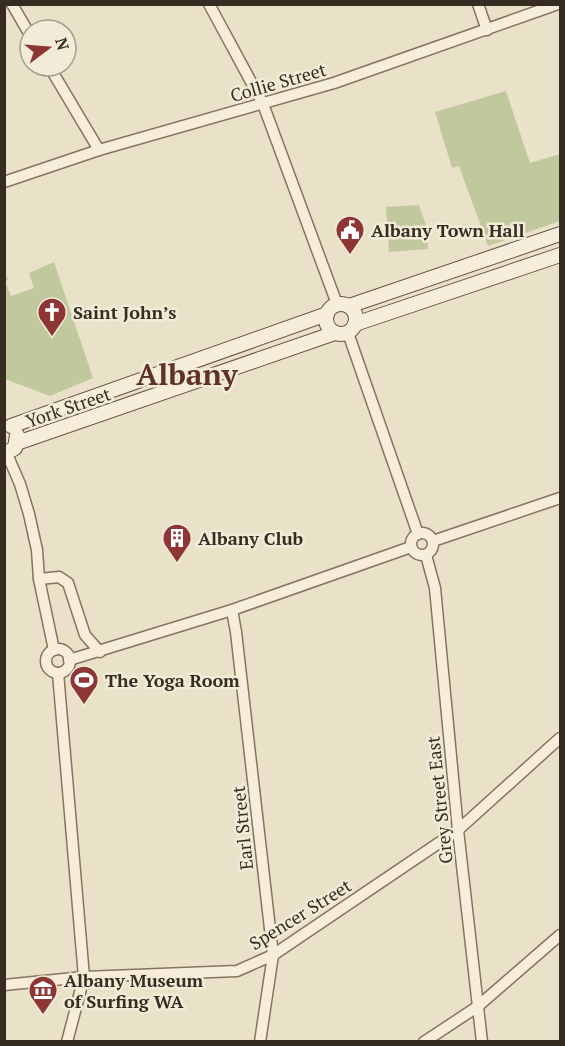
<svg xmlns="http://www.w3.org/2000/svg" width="565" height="1046" viewBox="0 0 565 1046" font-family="'PT Serif',serif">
	<rect width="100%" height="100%" fill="#eae1c9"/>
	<!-- green -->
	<g fill="#c2c89e">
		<polygon points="506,91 530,163 560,154 560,221 488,246 459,166 452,168 435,112"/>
		<polygon points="419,205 427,228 428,249 389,252 386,207"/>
		<polygon points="54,262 93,378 50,396 5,379 4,270 8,280 5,281 11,296 34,288 29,273"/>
	</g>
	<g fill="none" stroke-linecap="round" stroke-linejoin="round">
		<!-- street casing -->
		<g stroke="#85745f" stroke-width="13">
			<g id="street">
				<polyline points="12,4 30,35"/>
				<polyline points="209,4 263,104 337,304"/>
				<polyline points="478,4 487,30"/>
				<polyline points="49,66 99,150"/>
				<polyline points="4,182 99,150 334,83 558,4"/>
				<polyline points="348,333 418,534"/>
				<polyline points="7,454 20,484 29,514 37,550 39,579 54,650"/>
				<circle cx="422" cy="544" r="11"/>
				<polyline points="433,541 560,498"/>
				<polyline points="426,555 435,588 458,830 482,1042"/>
				<polyline points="39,579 59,577 68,583 85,635 100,652"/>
				<polyline points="232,610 236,632 273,955 260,1042"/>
				<circle cx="58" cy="661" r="12"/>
				<polyline points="69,660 232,610 411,547"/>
				<polyline points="58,673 84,977 67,1042"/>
				<polyline points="4,985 84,977 237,971 273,955 458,830 560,738"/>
				<polyline points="424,1042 477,1007 560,935"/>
			</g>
		</g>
		<!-- secondary casing -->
		<g stroke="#675542" stroke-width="16">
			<g id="secondary">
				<circle cx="341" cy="319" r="15"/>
				<polyline points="349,306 560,234"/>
				<polyline points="355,324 560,255"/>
				<polyline points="11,426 327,314"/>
				<polyline points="17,443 335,333"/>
				<polyline points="4,454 15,448 17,435"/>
			</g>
		</g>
		<!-- street -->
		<use href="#street" stroke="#f6eedb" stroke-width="10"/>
		<!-- secondary -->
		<use href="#secondary" stroke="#f6eedb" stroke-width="14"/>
	</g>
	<!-- icons -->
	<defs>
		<g id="civic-pin" transform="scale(1.5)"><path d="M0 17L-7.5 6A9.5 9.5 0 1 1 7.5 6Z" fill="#8e3635" stroke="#f2ebd8"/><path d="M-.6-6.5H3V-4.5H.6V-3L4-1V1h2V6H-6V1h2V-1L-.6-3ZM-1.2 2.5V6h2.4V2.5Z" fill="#fff"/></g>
		<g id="church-pin" transform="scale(1.5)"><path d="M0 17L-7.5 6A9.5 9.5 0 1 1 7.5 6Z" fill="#8e3635" stroke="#f2ebd8"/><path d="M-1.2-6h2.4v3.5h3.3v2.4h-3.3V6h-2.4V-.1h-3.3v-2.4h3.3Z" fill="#fff"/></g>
		<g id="building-pin" transform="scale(1.5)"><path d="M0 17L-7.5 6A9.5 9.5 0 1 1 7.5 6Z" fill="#8e3635" stroke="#f2ebd8"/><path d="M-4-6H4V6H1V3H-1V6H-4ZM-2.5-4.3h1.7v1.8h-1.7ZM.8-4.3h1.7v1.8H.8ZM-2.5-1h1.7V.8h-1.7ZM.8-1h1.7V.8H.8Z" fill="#fff"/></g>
		<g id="stadium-pin" transform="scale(1.5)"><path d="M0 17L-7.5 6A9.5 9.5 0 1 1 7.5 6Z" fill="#8e3635" stroke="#f2ebd8"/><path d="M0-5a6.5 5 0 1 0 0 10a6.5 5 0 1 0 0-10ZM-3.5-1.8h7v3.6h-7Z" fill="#fff"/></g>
		<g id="museum-pin" transform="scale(1.5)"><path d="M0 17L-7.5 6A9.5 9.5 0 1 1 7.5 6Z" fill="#8e3635" stroke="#f2ebd8"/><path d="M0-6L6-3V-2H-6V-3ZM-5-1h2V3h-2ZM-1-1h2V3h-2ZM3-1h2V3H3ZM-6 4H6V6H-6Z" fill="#fff"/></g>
	</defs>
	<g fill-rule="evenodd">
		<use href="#civic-pin" x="350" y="230"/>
		<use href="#church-pin" x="52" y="312"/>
		<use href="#building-pin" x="177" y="538"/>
		<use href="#stadium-pin" x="84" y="680"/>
		<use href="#museum-pin" x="43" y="990"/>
	</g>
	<g text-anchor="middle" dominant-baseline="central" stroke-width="5" stroke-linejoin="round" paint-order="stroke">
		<!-- street labels -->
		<g font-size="18" fill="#372c21" stroke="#f2ebd8">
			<text transform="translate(278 82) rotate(-16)">Collie Street</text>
			<text transform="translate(68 407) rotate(-19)">York Street</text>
			<text transform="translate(439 800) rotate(-96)">Grey Street East</text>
			<text transform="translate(242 828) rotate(-96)">Earl Street</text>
			<text transform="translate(300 914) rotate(-32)">Spencer Street</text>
		</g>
		<!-- poi labels -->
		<g font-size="18" font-weight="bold" fill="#372c21" stroke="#f2ebd8" text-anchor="start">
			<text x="371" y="230">Albany Town Hall</text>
			<text x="73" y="312">Saint John’s</text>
			<text x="198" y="538">Albany Club</text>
			<text x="105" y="680">The Yoga Room</text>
			<text x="64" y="980">Albany Museum<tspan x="64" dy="21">of Surfing WA</tspan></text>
		</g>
		<!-- town labels -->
		<g font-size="30" font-weight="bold" fill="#5f3225" stroke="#f2ebd8">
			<text x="187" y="374">Albany</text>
		</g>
	</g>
	<!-- border -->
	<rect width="565" height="1046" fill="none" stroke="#372c21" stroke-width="12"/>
	<!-- north arrow -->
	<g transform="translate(48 48) rotate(74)"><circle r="28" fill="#f2ebd8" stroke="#a79f8f" stroke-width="1.5"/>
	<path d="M0-4.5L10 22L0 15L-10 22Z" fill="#8e3635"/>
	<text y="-9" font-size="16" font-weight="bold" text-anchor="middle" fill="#372c21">N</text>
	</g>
</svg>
